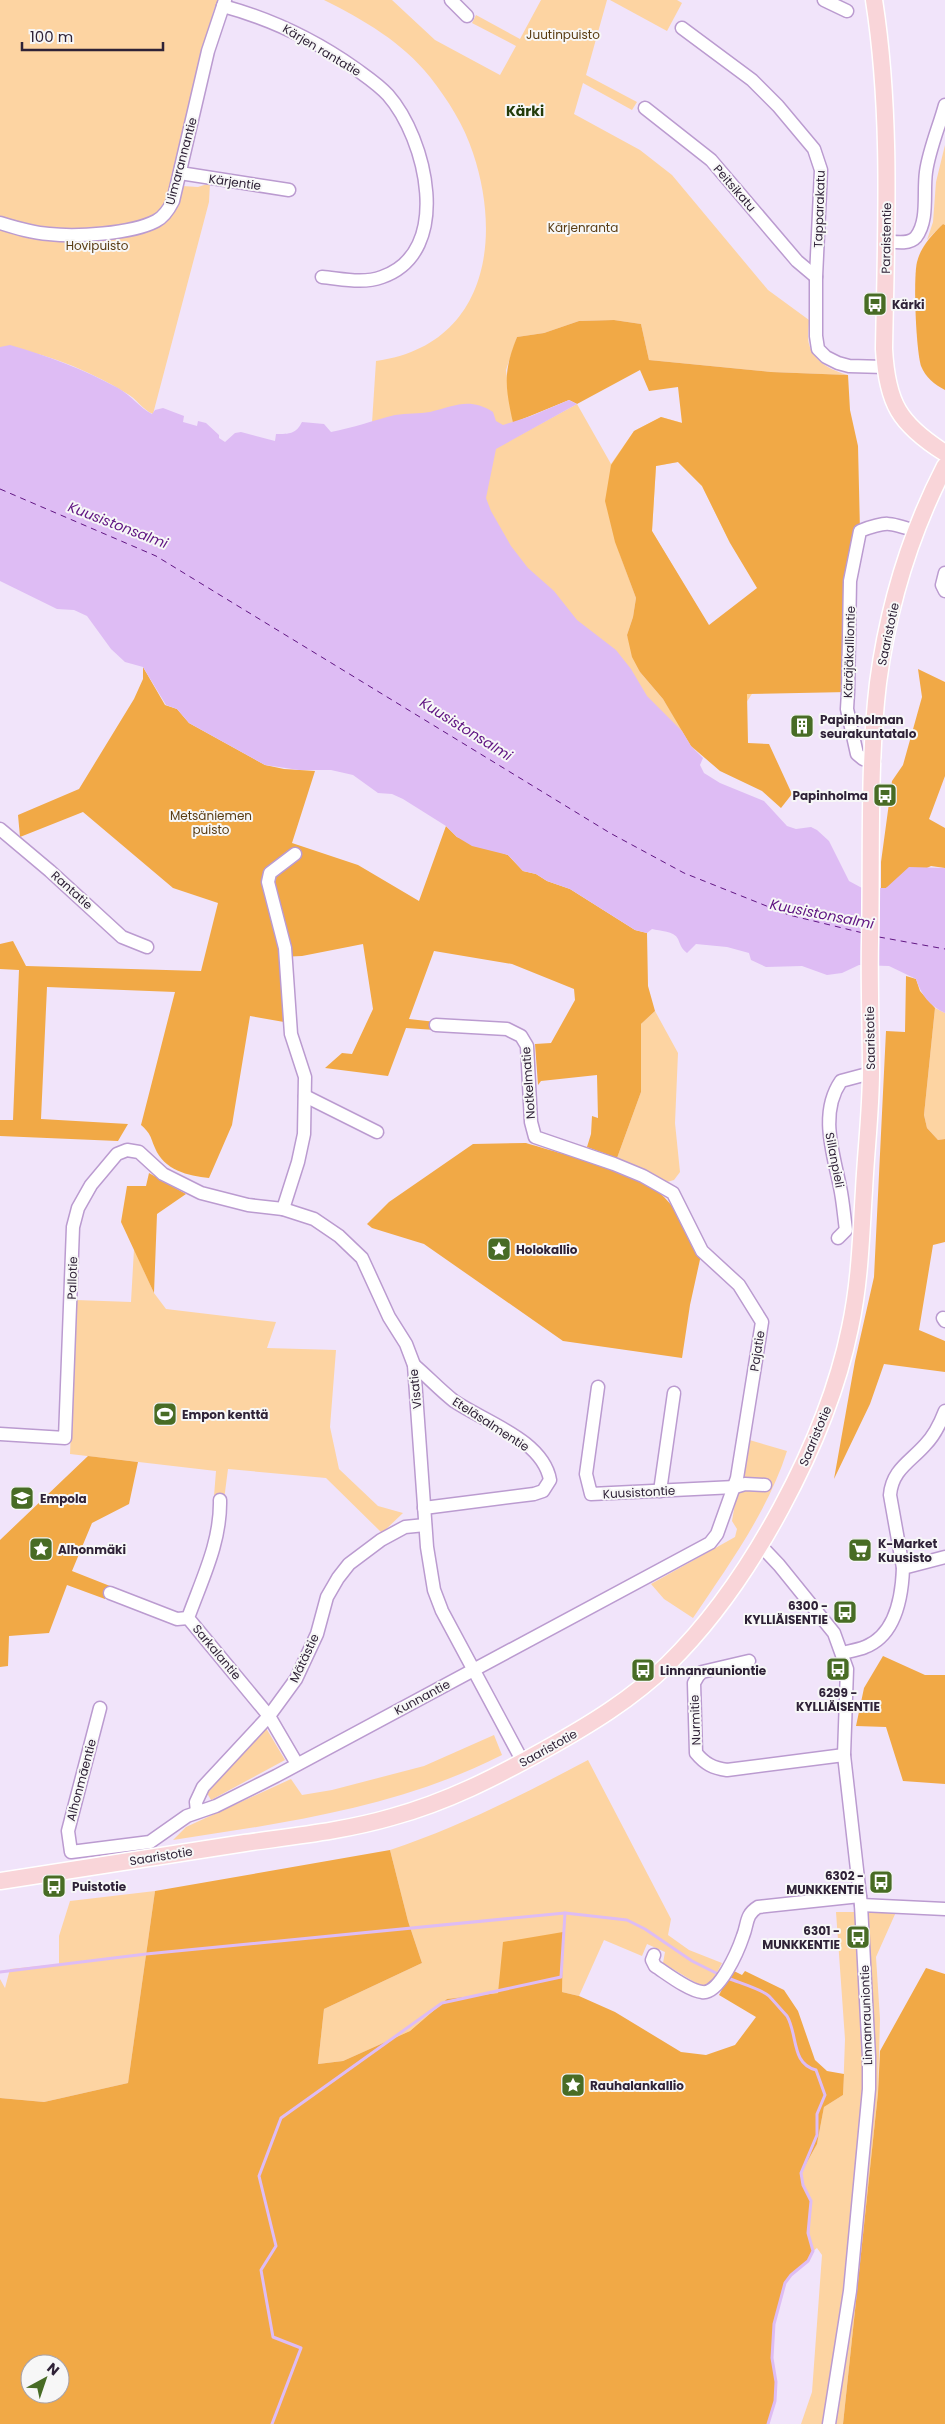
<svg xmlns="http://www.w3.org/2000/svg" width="945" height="2424" viewBox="0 0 945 2424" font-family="Poppins,sans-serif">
	<rect width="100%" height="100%" fill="#f1e4fa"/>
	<!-- green -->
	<g fill="#fdd4a2">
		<path d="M 0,0 L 218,0 L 213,12 L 182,186 L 198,187 L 210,183 L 209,202 L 153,414 C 143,410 136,398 126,393 C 88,370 43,351 0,347 Z"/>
		<path d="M 324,0 L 392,0 L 435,40 L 500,75 L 516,46 L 472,23 L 476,15 L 520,39 L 541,0 L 607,0 L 586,75 L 637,102 L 632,110 L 583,83 L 574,114 L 640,150 L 672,175 L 768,290 L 809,320 C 809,327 807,337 809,344 C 813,361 832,371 848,375 L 771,372 L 649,360 L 641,324 L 614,320 L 579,321 L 544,333 L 517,337 L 506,370 L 513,423 L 467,449 L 365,425 L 372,423 L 376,361 C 485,346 503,242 473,153 C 464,125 448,100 430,77 C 402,42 364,20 324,0 Z"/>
		<polygon points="610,0 677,0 682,3 667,31"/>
		<polygon points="945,145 945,225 943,224 927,240 933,222 936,182"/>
		<polygon points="577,404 611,464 634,431 661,417 690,425 730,543 702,486 678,462 656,466 652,531 708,625 787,641 738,715 619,552 636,598 633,617 627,635 640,672 663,699 695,750 389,535 496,448"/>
		<polygon points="935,1008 945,1013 945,1139 938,1140 927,1128 924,1115"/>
		<polygon points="655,1011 678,1053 675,1123 680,1172 674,1180 667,1182 617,1158 641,1092 641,1024"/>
		<polygon points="134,1249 154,1293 166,1309 276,1322 267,1348 336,1350 330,1427 339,1469 378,1506 403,1513 382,1533 326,1478 228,1469 224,1500 214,1496 216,1471 70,1454 76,1300 131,1302"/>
		<path d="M 746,1439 L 787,1451 C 768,1511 728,1566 693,1618 L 664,1599 L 651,1584 L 735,1537 L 737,1529 L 732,1521 Z"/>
		<polygon points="266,1728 285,1760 211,1800 207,1793"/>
		<path d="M 494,1735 L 502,1755 C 400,1807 285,1823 173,1840 L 186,1827 L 291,1779 L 302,1795 L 332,1790 L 424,1766 Z"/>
		<path d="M 588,1760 L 671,1919 L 668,1935 L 689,1950 L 722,1963 L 711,1984 L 701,1986 L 663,1963 L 665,1952 L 647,1944 L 642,1956 L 604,1940 L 579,1996 L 562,1992 L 498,1993 L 447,1999 L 410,2031 L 343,2061 L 318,2064 L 324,2009 L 422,1963 L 408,1921 L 390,1850 C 459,1827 524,1794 588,1760 Z"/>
		<polygon points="155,1891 128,2083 44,2102 0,2098 0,1979 5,1988 10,1969 59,1964 59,1936 70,1901"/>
		<polygon points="836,1912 896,1912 876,1957 880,2019 878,2093 843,2424 801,2424 812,2392 822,2255 817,2248 813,2251 808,2233 811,2201 803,2185 801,2173 817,2144 824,2107 843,2095 845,2039"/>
	</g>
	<!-- forest -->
	<g fill="#f1a946" fill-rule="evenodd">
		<path d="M 943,224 L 945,225 L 945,390 C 934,384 926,378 921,366 C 916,350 913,279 917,262 C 921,246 932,235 943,224 Z"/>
		<path d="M 614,320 L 641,324 L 649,360 L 771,372 L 848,375 L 850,410 L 858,446 L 860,531 L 848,692 L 747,694 L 748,743 L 769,744 L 792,794 L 781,808 L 762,791 L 720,771 L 691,746 L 663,699 L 640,672 L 632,657 L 627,635 L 633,617 L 636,598 L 615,542 L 605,501 L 611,465 L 634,431 L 661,417 L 682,423 L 678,387 L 649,391 L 640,370 L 577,404 L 569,400 L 513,423 C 505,386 503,372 517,337 L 544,333 L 579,321 ZM 678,462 L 702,486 L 730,543 L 757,588 L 709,625 L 652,531 L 656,466 Z"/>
		<path d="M 143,667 L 165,705 L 177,709 L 189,723 L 265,765 L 284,769 L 315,771 L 292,843 L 358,865 L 419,901 L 446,826 L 457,837 L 508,855 L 523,871 L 536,874 L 547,881 L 570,889 L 635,930 L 647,933 L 648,986 L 655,1011 L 641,1024 L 641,1092 L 617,1158 L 587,1147 L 591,1134 L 592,1116 L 598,1118 L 597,1075 L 541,1081 L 538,1085 L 535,1044 L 551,1043 L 575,1000 L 574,989 L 512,964 L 434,951 L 409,1019 L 436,1022 L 435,1030 L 406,1028 L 388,1076 L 325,1068 L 342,1053 L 352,1054 L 373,1009 L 363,944 L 302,956 L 279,957 L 284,1022 L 250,1016 L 232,1125 L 209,1178 C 188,1176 164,1170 155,1148 C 150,1136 151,1134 141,1125 L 175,992 L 47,987 L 41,1119 L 128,1124 L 118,1141 L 0,1136 L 0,1120 L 13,1120 L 19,970 L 0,969 L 0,944 L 13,941 L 26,966 L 201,971 L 218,903 L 173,888 L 83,812 L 20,837 L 18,815 L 79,789 L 134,699 L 143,679 Z"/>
		<polygon points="918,669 945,682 945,776 929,819 945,828 945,868 931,866 886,888 881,888 881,862 892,781 903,765 922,697"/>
		<polygon points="906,976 916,979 920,991 935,1008 924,1115 927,1128 938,1140 945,1139 945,1242 933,1245 919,1330 945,1341 945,1372 884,1364 870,1404 834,1479 855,1361 874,1277 886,1031 905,1032"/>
		<path d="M 526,1143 C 558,1153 643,1174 664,1197 C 680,1213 690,1235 701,1255 L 690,1305 L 682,1358 L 563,1341 L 424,1244 L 372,1228 L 367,1224 L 389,1202 L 473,1144 Z"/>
		<polygon points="149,1173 186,1194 157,1214 154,1293 121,1222 127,1186 146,1186"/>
		<polygon points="88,1456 138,1462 129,1504 92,1523 72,1571 110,1586 105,1599 67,1585 49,1633 9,1636 8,1666 0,1667 0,1540"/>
		<polygon points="883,1656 925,1675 945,1675 945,1784 903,1781 886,1727 856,1726 864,1688"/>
		<path d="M 390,1850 L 408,1921 L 422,1963 L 324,2009 L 318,2064 L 343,2061 L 410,2031 L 447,1999 L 498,1993 L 503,1942 L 563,1932 L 562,1992 L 579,1996 L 615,2012 L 681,2052 L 706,2055 L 735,2045 L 756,2017 L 719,1995 L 732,1970 L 742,1975 L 745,1971 L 784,1990 L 798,2011 L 815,2060 L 827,2071 L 844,2074 L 843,2095 L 824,2107 L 817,2144 L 801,2173 L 803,2185 L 811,2201 L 808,2233 L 813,2251 L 808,2261 L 791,2275 L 785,2283 L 774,2324 L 772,2358 L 776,2382 L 775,2401 L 768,2424 L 0,2424 L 0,2098 L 44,2102 L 128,2083 L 155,1891 ZM 30,2364 L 60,2364 L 60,2394 L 30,2394 Z"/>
		<polygon points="926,1968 945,1974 945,2424 843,2424 878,2093 880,2051"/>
	</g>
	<!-- water -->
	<path fill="#debcf4" d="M 10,345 C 46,355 85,370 118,388 C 131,395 140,408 152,414 L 155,410 L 163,408 L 184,416 L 183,422 L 197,426 L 198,421 L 206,423 L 219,435 L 219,438 L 225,442 L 235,433 L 241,432 L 275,441 L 276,434 C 290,434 296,434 302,422 L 324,424 L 331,432 C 353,428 374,420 395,415 C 407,413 419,414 430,412 C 455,406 469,397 493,412 L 496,421 L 503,425 L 531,416 L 569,400 L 577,404 L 496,449 L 486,498 L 491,511 L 511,546 L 528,568 L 554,591 L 577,620 L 616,650 L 631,669 L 647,696 L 682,731 L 691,746 L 703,758 L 700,765 L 704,773 L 720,783 L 764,801 L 787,826 L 796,829 L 811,827 L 817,830 L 829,841 L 849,881 L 862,888 L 886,888 L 909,867 L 945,868 L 945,1013 C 930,1006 921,995 916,979 L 889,966 L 859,965 L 842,973 L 827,975 L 802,966 L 766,967 L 751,960 L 749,953 L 727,947 L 696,944 L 687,953 C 681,948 681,946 678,939 C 674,931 660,931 652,929 L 647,933 L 635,930 L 570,889 L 547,881 L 536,874 L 523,871 L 508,855 L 472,846 L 457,837 L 446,826 L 403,799 L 392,794 L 378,793 L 353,775 L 331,770 L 299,770 L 265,765 L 189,723 L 177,709 L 166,705 L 143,667 L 125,662 L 111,649 L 87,616 L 74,610 L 57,609 L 0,581 L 0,347 Z"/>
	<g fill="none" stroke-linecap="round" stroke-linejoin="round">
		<!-- stream -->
		<g stroke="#debcf4" stroke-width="3">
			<polyline points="0,1972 146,1954 565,1913 627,1920 645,1929 692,1961 718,1974"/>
			<path d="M 730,1979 C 740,1983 763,1990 769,1996 C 771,1998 786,2015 787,2016 C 798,2035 791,2064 816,2070 L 825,2095 L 817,2114 L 817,2135 L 801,2173 L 803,2185 L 811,2201 L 808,2233 L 813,2251 L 808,2261 L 791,2275 L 785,2283 L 774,2324 L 772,2358 L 776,2382 L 775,2401 L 768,2424"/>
			<polyline points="272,2424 301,2348 273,2337 261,2270 276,2246 259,2176 281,2118 442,2003 561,1977 565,1913"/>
		</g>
		<!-- ferry -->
		<g stroke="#611683" stroke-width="1" stroke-dasharray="6 5" stroke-linecap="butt">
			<polyline points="0,489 156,556 610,833 684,873 789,915 863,933"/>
			<polyline points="879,937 945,949"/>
		</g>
		<!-- minor casing -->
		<g stroke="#bb9bd0" stroke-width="15">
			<g id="minor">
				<polyline points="451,0 467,16"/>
				<polyline points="824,0 847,11"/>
				<path d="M 223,6 C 271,19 315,40 356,69 C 367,77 379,85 388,95 C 426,138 454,252 382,277 C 363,284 343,279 322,277"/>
				<polyline points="682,28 752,80 778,106 814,149 821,170 816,277 816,336 818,349 826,357 838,363 849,366 885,367"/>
				<polyline points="645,108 711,160 797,261 816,277"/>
				<polyline points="180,173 289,190"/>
				<path d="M 0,223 C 16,228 32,233 49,234 C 76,237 131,234 156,221 C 164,217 169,209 173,201 L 208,51 L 225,0"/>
				<path d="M 886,241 C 895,242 909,245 916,237 C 929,220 923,193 926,172 C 929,150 939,127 945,105"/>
				<polyline points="945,573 942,585 945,591"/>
				<path d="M 874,761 L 863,759 L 857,754 L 847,709 L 848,692 L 850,581 L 860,531 C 886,521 889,522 915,531"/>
				<polyline points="0,829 50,871 122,937 147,947"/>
				<polyline points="305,1096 377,1132"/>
				<polyline points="283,1209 298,1162 304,1134 305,1077 291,1034 285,948 268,882 270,873 295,854"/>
				<path d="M 838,1238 L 846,1230 C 844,1216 843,1201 840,1187 C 833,1152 819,1113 841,1081 L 871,1073"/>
				<polyline points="943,1318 945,1321"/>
				<path d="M 414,1365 C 427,1376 440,1390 454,1401 C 485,1422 543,1440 550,1480 L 543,1491 L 534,1494 L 424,1508"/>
				<polyline points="598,1387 586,1474 591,1494 735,1487 745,1484 765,1485"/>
				<polyline points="0,1434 65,1438 73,1227 78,1208 91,1185 117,1154 127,1150 139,1152 163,1174 201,1193 248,1205 283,1209 314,1219 339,1236 362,1258 389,1317 406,1344 414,1365 427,1547 434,1590 442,1611 523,1762"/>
				<polyline points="660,1491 674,1393"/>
				<path d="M 220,1500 C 221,1542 202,1579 188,1618 L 269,1716 L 297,1764"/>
				<polyline points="759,1544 779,1565 834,1633 847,1669 844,1755 861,1905 869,2057 869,2089 850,2291 829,2424"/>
				<path d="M 903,1568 L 890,1495 C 892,1470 910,1462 925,1445 C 935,1435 940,1424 945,1411"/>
				<polyline points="110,1593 177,1619 188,1618"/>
				<path d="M 842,1653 C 850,1651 858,1650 865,1647 C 896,1635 902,1597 903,1568 L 945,1557"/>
				<path d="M 749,1661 L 702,1672 L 698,1676 L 694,1683 L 696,1753 C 705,1764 713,1768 727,1770 L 844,1755"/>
				<polyline points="100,1708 68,1831 71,1852 150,1842 187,1816 216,1806 276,1776 710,1543 717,1534 737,1478 762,1322 739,1285 702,1251 673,1193 643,1176 614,1164 535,1137 531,1122 527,1046 521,1036 507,1029 436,1025"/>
				<polyline points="197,1812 196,1802 203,1787 269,1716 296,1679 317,1634 327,1597 338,1578 349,1564 381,1540 405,1527 425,1525"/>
				<polyline points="861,1905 945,1909"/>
				<path d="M 654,1955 L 652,1960 L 655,1966 C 666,1973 689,1991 702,1992 C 719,1995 738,1951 743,1936 C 748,1924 745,1915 758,1907 L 860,1896"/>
			</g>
		</g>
		<!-- major casing -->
		<g stroke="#fff" stroke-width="19">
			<g id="major">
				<path d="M 874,0 C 892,115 886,233 884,349 C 887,403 899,424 945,453"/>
				<path d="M 0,1881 C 82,1868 164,1856 245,1843 C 294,1836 344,1831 392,1817 C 447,1802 496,1777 546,1749 C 589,1725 632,1699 668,1664 C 750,1584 827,1440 850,1328 C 860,1282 861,1236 864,1190 C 866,1150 871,1110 871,1071 C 871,1027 869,985 870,941 C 872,857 868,767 878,683 C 888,607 910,534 945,466"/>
			</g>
		</g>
		<!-- minor -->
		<use href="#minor" stroke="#fff" stroke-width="12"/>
		<!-- major -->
		<use href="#major" stroke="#f9d5d9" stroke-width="16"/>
	</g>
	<!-- icons -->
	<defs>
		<g id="bus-square" transform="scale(1.25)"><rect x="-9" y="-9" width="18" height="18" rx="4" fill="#486c25" stroke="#f7f7f7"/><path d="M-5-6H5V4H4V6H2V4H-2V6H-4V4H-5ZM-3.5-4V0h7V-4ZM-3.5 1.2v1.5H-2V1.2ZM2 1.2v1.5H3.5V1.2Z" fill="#fff"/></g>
		<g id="building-square" transform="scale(1.25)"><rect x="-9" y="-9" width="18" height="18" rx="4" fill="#486c25" stroke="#f7f7f7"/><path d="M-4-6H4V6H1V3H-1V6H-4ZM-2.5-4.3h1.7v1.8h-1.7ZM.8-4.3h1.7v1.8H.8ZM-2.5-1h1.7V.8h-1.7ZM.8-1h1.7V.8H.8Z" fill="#fff"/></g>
		<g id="sight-square" transform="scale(1.25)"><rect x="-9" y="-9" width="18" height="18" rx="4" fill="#486c25" stroke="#f7f7f7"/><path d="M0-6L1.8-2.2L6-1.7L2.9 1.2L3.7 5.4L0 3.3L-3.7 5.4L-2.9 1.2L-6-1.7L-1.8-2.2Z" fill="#fff"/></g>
		<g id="stadium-square" transform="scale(1.25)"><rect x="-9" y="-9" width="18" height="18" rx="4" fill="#486c25" stroke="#f7f7f7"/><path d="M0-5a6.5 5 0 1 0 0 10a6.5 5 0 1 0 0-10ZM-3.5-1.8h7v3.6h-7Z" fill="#fff"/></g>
		<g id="school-square" transform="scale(1.25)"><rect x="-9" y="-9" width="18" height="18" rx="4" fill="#486c25" stroke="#f7f7f7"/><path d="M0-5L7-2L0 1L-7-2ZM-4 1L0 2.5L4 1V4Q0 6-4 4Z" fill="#fff"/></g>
		<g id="supermarket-square" transform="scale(1.25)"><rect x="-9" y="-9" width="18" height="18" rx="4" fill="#486c25" stroke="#f7f7f7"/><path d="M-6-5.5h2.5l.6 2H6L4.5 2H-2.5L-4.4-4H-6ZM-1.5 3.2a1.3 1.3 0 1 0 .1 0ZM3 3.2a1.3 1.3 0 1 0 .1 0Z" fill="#fff"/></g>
	</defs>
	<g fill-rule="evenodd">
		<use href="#bus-square" x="875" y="304"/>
		<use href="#building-square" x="802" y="726"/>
		<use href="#bus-square" x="885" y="795"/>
		<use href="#sight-square" x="499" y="1249"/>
		<use href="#stadium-square" x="165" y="1414"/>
		<use href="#school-square" x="22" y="1498"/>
		<use href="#sight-square" x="41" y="1549"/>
		<use href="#supermarket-square" x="860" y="1550"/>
		<use href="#bus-square" x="845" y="1612"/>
		<use href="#bus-square" x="838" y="1669"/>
		<use href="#bus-square" x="643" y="1670"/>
		<use href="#bus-square" x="881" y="1882"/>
		<use href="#bus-square" x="54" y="1886"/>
		<use href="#bus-square" x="858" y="1937"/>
		<use href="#sight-square" x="573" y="2085"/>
	</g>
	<g text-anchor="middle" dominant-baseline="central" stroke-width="4" stroke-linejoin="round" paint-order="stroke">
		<!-- park labels -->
		<g font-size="12" fill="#593c13" stroke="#f7f7f7">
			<text x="563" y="34">Juutinpuisto</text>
			<text x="583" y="227">Kärjenranta</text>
			<text x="97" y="245">Hovipuisto</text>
			<text x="211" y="815">Metsäniemen<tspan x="211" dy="14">puisto</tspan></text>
		</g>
		<!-- street labels -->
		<g font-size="12" fill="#2f2237" stroke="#f7f7f7">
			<text transform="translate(322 50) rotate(31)">Kärjen rantatie</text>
			<text transform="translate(181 161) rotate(-75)">Uimarannantie</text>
			<text transform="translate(235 182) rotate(8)">Kärjentie</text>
			<text transform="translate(735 188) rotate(49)">Peitsikatu</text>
			<text transform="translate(819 209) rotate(-88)">Tapparakatu</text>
			<text transform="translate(886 238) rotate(-89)">Paraistentie</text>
			<text transform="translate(888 634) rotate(-78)">Saaristotie</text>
			<text transform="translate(849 652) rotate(-88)">Käräjäkalliontie</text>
			<text transform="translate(72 890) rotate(42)">Rantatie</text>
			<text transform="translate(870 1038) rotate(-91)">Saaristotie</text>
			<text transform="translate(528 1083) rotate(-94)">Notkelmatie</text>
			<text transform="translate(835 1160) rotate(79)">Sillanpieli</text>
			<text transform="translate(72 1278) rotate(-88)">Pallotie</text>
			<text transform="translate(757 1351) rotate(-81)">Pajatie</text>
			<text transform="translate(415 1389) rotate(-96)">Visatie</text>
			<text transform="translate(491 1424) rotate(33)">Eteläsalmentie</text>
			<text transform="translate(815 1436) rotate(-67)">Saaristotie</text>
			<text transform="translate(639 1492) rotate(-3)">Kuusistontie</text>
			<text transform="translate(217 1652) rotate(50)">Sarkalantie</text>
			<text transform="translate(304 1658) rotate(-65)">Mätästie</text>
			<text transform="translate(422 1697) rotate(-28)">Kunnantie</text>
			<text transform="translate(695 1720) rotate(-92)">Nurmitie</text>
			<text transform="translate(548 1748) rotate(-29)">Saaristotie</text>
			<text transform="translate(81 1780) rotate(-75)">Alhonmäentie</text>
			<text transform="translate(161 1856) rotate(-9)">Saaristotie</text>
			<text transform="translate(866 2015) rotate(-92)">Linnanrauniontie</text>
		</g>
		<!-- poi labels -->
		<g font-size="12" font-weight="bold" fill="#2f2237" stroke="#f7f7f7" text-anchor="start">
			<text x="892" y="304">Kärki</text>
			<text x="820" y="719">Papinholman<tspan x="820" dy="14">seurakuntatalo</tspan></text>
			<text x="868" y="795" text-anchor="end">Papinholma</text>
			<text x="516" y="1249">Holokallio</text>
			<text x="182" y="1414">Empon kenttä</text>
			<text x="40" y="1498">Empola</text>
			<text x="878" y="1543">K-Market<tspan x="878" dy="14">Kuusisto</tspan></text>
			<text x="58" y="1549">Alhonmäki</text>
			<text x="828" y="1605" text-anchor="end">6300 -<tspan x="828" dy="14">KYLLIÄISENTIE</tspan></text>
			<text x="660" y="1670">Linnanrauniontie</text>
			<text x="838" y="1692" text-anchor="middle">6299 -<tspan x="838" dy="14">KYLLIÄISENTIE</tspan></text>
			<text x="864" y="1875" text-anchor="end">6302 -<tspan x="864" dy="14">MUNKKENTIE</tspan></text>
			<text x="72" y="1886">Puistotie</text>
			<text x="840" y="1930" text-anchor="end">6301 -<tspan x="840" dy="14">MUNKKENTIE</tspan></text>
			<text x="590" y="2085">Rauhalankallio</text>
		</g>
		<!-- neighbourhood labels -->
		<g font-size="14" font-weight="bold" fill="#233b09" stroke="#f7f7f7">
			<text x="525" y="111">Kärki</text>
		</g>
		<!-- water labels -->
		<g font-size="14" font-style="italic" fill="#611683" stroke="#f7f7f7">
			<text transform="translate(118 525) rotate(21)">Kuusistonsalmi</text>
			<text transform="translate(466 729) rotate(32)">Kuusistonsalmi</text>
			<text transform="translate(822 914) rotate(11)">Kuusistonsalmi</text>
		</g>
	</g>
	<!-- north arrow -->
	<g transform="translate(45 2379) rotate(40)"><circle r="24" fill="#f7f7f7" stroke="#a7a2aa"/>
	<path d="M0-4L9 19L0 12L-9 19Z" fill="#486c25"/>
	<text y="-8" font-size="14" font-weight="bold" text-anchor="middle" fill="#2f2237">N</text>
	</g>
	<!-- scale -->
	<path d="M22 42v8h141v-8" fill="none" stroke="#2f2237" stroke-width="2.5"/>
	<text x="30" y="42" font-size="15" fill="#2f2237" stroke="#f7f7f7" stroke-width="4" paint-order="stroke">100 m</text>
</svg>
